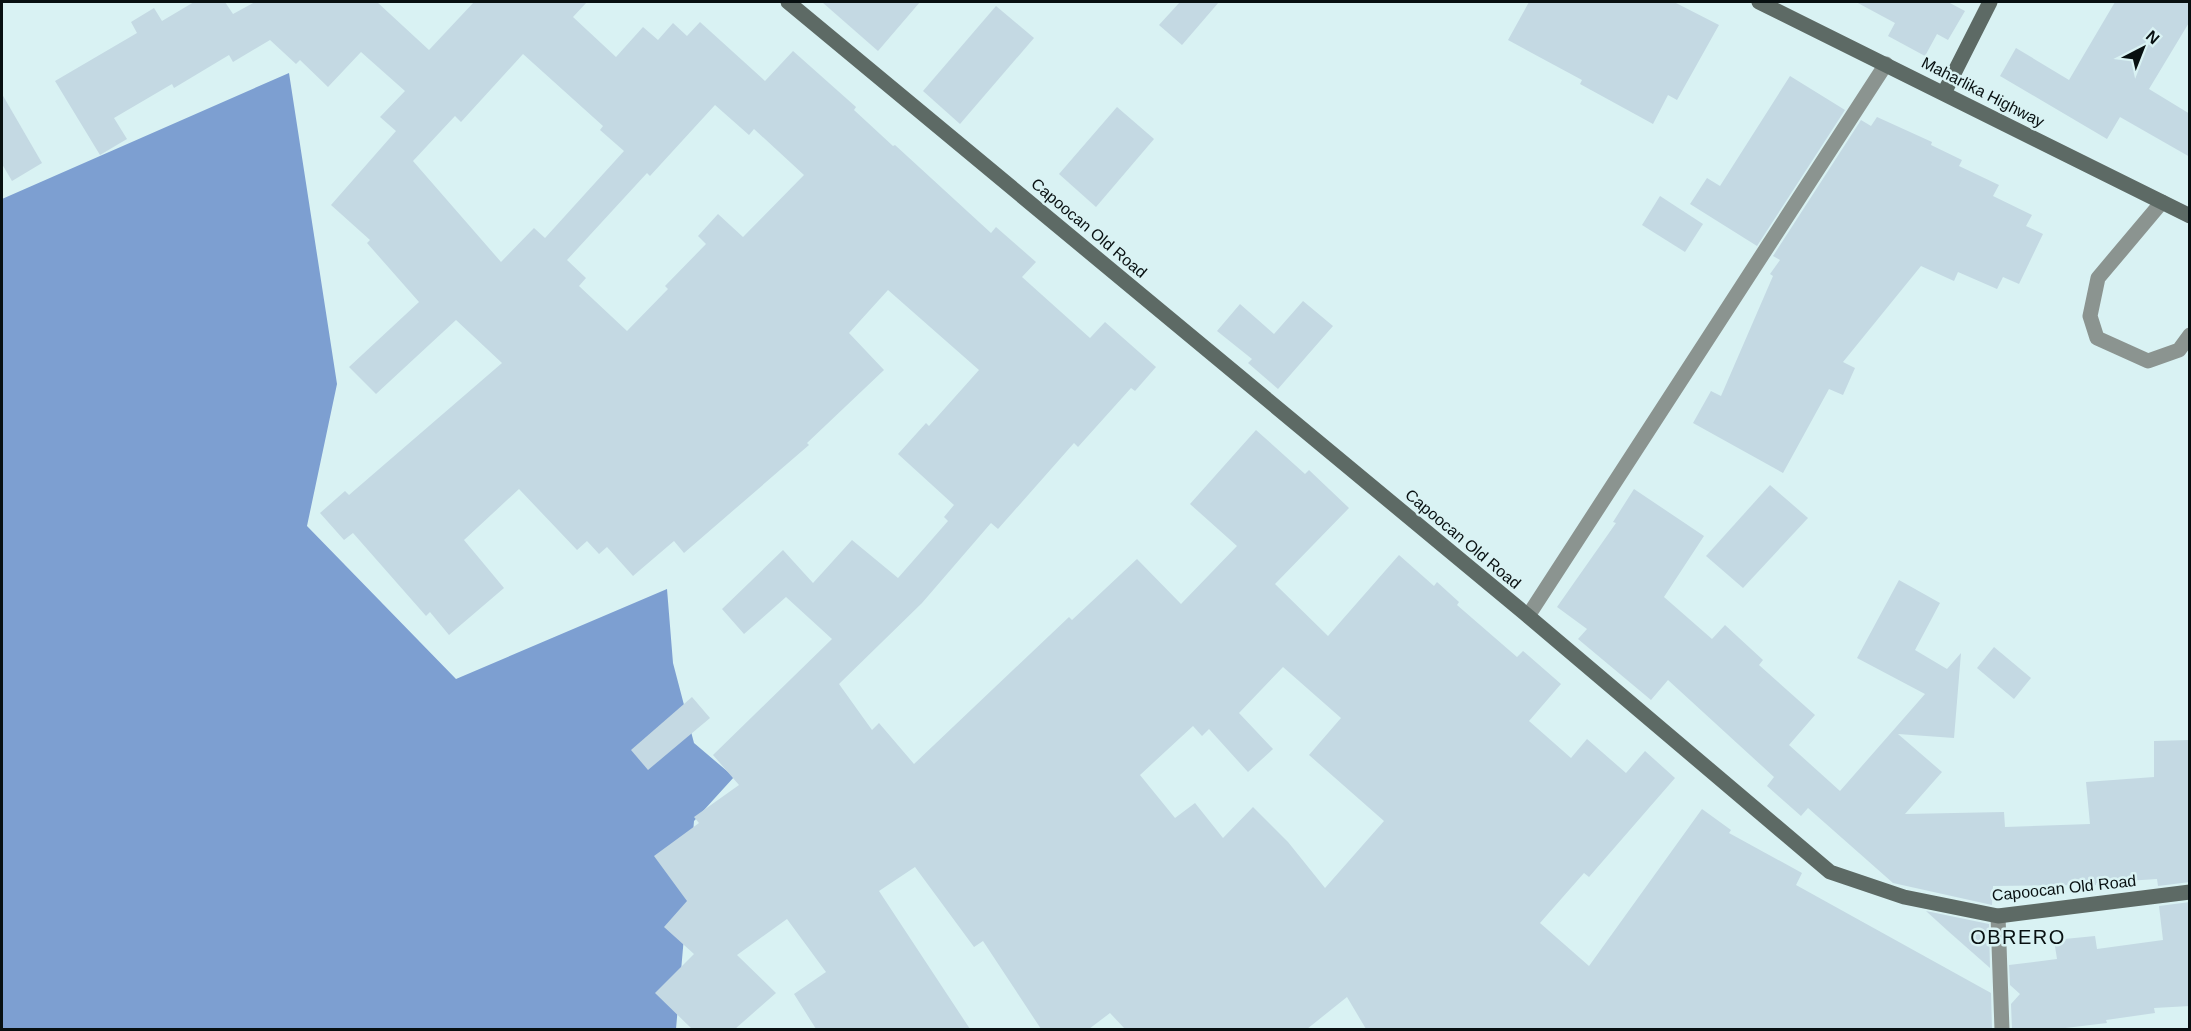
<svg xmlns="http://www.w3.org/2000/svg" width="2191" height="1031" viewBox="0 0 2191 1031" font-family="Arial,sans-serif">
	<rect width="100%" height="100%" fill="#d9f2f3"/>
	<!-- water -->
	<polygon fill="#7d9fd1" points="289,73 337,384 307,526 456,679 667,589 673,663 694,743 734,777 694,821 676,1029 2,1029 2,199"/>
	<!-- building -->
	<g fill="#c4d9e3" fill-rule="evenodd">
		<path d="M 194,2 L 225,2 L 233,14 L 255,2 L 377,2 L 429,50 L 474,2 L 587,2 L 573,17 L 616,57 L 643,27 L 658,40 L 673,23 L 687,36 L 700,22 L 765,81 L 793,51 L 856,107 L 854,110 L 893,146 L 895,145 L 991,233 L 996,227 L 1036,262 L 1022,277 L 1090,338 L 1105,322 L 1156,367 L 1135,391 L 1131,388 L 1078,447 L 1074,443 L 998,529 L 991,523 L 922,603 L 839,684 L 872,730 L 879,723 L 914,764 L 1069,617 L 1072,620 L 1137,559 L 1181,604 L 1237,546 L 1190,504 L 1256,430 L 1305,474 L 1309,470 L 1349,508 L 1275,584 L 1328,636 L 1399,555 L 1434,586 L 1437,582 L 1459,602 L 1457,605 L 1517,657 L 1523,651 L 1561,684 L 1529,721 L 1571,758 L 1587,739 L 1626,773 L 1645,751 L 1675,778 L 1589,877 L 1584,873 L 1540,923 L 1589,966 L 1702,809 L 1731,830 L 1729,833 L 1802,873 L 1796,885 L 1991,993 L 1992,1029 L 1366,1029 L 1347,997 L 1307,1029 L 1125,1029 L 1110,1013 L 1089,1029 L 1041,1029 L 983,941 L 974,947 L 915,867 L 879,891 L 970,1029 L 816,1029 L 794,994 L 826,972 L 787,919 L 737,955 L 776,993 L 735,1029 L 692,1029 L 655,993 L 694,954 L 664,927 L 687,901 L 654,856 L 699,823 L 694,817 L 739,785 L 713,755 L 832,639 L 786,597 L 744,634 L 722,609 L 783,550 L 813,583 L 852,540 L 898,578 L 948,521 L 944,517 L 954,505 L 898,454 L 926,423 L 929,426 L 979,370 L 888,290 L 849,333 L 884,370 L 807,443 L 809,445 L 684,553 L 674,541 L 633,576 L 607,547 L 599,554 L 587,541 L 577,550 L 519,489 L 464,540 L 504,588 L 449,635 L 430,612 L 426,616 L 353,533 L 344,540 L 320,513 L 345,491 L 349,495 L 502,363 L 456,320 L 376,394 L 349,367 L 419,302 L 367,243 L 370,240 L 331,205 L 396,131 L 380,117 L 405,91 L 361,52 L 328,87 L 300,60 L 296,64 L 270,40 L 233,62 L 229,55 L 174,88 L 172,84 L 114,118 L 127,139 L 100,155 L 55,81 L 137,33 L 131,22 L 154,8 L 162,21 ZM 523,54 L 603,126 L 600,130 L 624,151 L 545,238 L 534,228 L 501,262 L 413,161 L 455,116 L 461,122 ZM 715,105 L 749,135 L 754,129 L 804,175 L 743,237 L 718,214 L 698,236 L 706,244 L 665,286 L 668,289 L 627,331 L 579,286 L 586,278 L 567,260 L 647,173 L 650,176 ZM 1283,667 L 1341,718 L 1309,755 L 1384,821 L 1325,888 L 1288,842 L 1253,807 L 1223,838 L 1195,803 L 1175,818 L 1140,775 L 1193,726 L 1202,736 L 1209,729 L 1248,772 L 1273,749 L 1239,713 Z"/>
		<polygon points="822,2 920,2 878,51"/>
		<polygon points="1180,2 1219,2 1182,45 1159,25"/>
		<polygon points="1529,2 1674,2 1719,25 1677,100 1668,95 1653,124 1580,84 1582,80 1508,40"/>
		<polygon points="1856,2 1948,2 1965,11 1948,40 1937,34 1925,56 1888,36 1895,23"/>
		<polygon points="2115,2 2190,2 2190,21 2149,89 2190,114 2190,157 2120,117 2107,139 2000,76 2016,48 2069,80"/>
		<polygon points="996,6 1034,38 960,124 923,91"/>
		<polygon points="1790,76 1845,110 1757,246 1690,204 1707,178 1720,186"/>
		<polygon points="2,94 42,163 12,181 2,164"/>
		<polygon points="1117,107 1154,139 1096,207 1059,174"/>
		<polygon points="1877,117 1932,142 1931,145 1962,160 1959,166 1999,185 1993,196 2032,215 2026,226 2043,234 2019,284 2003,277 1997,289 1958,272 1954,281 1921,266 1843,362 1855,368 1843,395 1829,389 1783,473 1693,423 1711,391 1721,396 1773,276 1770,274 1780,260 1773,256 1861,120 1871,126"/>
		<polygon points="1660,196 1703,224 1685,252 1642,225"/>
		<polygon points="1303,301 1333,326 1278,389 1248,363 1252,359 1217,331 1240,304 1274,334"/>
		<polygon points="1770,485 1808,518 1743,588 1706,556"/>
		<polygon points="1634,489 1704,536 1664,597 1712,639 1725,625 1763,660 1759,665 1815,715 1789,745 1840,791 1925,694 1857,658 1899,580 1940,603 1915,650 1947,669 1961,653 1954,738 1898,734 1942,772 1905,814 2004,812 2005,827 2090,824 2086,782 2154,777 2154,741 2190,740 2190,882 2158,886 2157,879 2096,883 2096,885 1993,886 1992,905 1893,883 1808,808 1801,816 1767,786 1774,777 1668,680 1651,700 1578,639 1587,629 1557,607 1616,523 1613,522"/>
		<polygon points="1994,647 2031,678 2014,699 1977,668"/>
		<polygon points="692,697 710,718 648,770 631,750"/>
		<polygon points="2190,902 2190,1006 2154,1008 2155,1013 2106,1020 2107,1023 2057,1029 2012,1029 2011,1004 2020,994 2010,985 2009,965 2057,959 2054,940 2095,936 2097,949 2163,940 2159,906"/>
		<polygon points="1926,911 1989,924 1990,968 1948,931"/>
	</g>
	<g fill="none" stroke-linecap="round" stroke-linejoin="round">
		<!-- lane -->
		<polyline stroke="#8b9490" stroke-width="15" points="2162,202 2098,278 2090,316 2097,338 2148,361 2179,350 2190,335"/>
		<!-- street -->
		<g stroke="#8b9490" stroke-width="15">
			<polyline points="1528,616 1886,64"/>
			<polyline points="1998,916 2002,1030"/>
		</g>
		<!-- secondary -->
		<g stroke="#5d6a65" stroke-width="15">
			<polyline points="788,2 1528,616 1830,872 1904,897 1998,916 2190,892"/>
			<polyline points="1759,2 2190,216"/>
			<polyline points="1944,93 1990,2"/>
		</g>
	</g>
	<g text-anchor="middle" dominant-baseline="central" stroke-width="5" stroke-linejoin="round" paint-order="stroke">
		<!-- street labels -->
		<g font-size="16" fill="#081011" stroke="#d9f2f3">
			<text transform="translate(1983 92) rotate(27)">Maharlika Highway</text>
			<text transform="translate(1089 228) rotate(40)">Capoocan Old Road</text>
			<text transform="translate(1463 539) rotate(40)">Capoocan Old Road</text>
			<text transform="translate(2064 888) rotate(-6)">Capoocan Old Road</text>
		</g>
		<!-- quarter labels -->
		<g font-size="20" letter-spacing="1.5" fill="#081011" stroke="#d9f2f3">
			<text x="2018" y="937">OBRERO</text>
		</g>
	</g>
	<!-- border -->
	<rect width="2191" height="1031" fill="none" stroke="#081011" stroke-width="6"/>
	<!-- north arrow -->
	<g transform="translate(2143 48) rotate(42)" stroke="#d9f2f3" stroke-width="4.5" paint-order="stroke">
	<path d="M0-4.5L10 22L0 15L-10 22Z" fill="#081011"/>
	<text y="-9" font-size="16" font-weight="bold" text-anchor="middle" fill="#081011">N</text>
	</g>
</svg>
